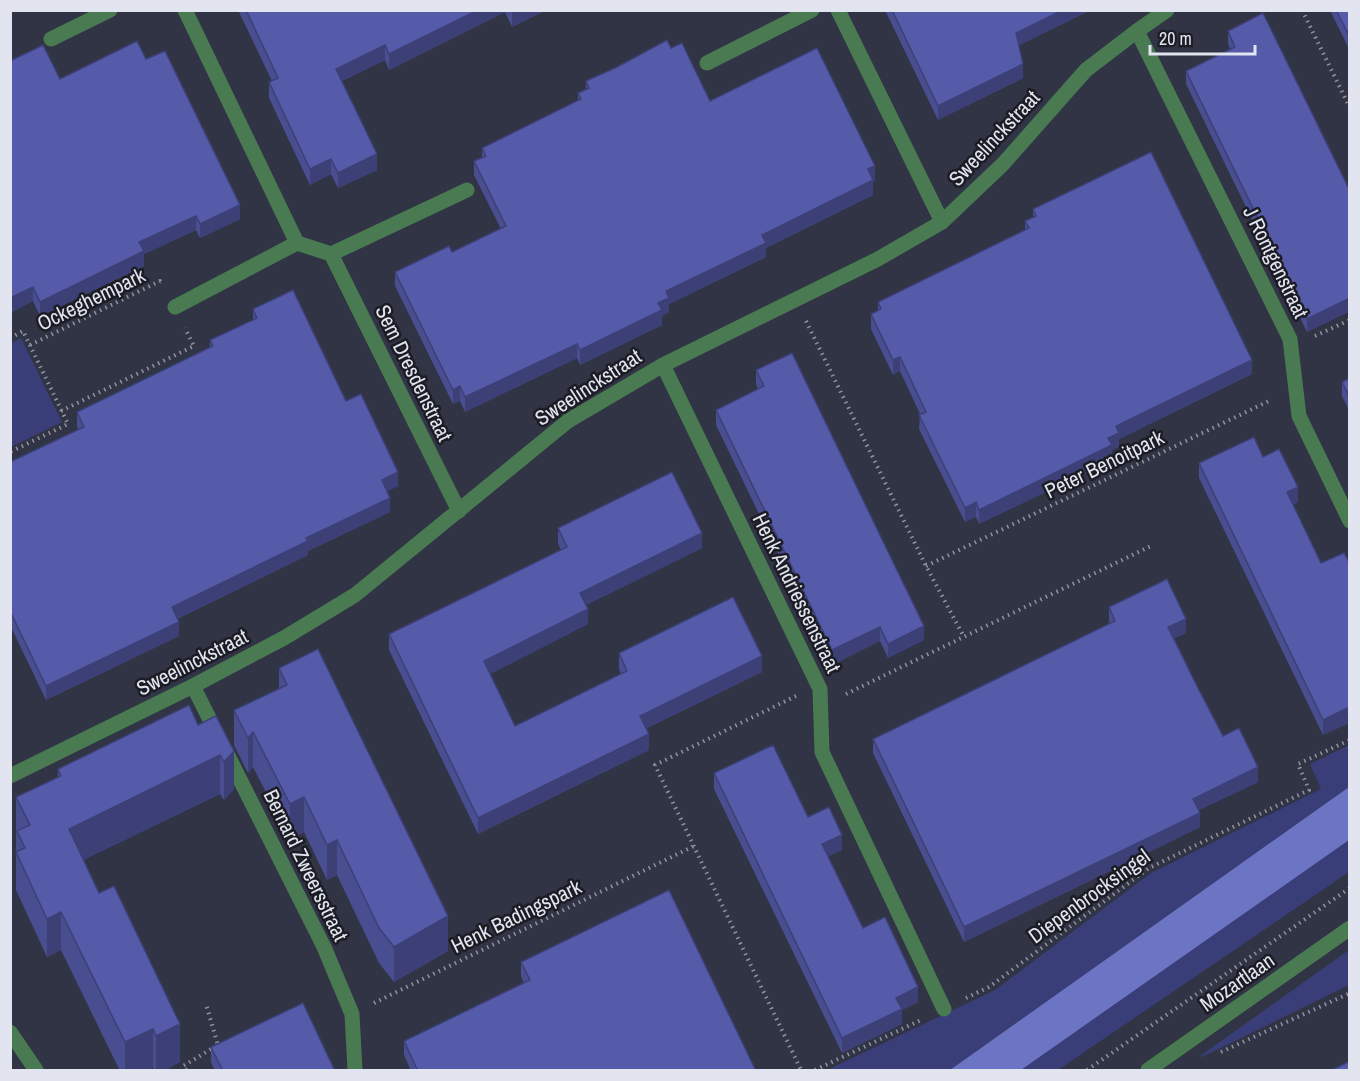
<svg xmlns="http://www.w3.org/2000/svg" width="1360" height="1081" viewBox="0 0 1360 1081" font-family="'Archivo Narrow',sans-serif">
	<rect width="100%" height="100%" fill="#313444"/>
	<!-- green -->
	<g fill="#3a3e78">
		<polygon points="21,338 62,422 11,447 11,343"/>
		<polygon points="1349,745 1349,787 950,1070 827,1070 995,990 1151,873 1321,789 1310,764"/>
		<polygon points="1349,840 1349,872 1058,1070 1021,1070"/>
		<polygon points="1349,950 1349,985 1202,1057 1200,1056"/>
	</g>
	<!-- water -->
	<polygon fill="#6c74c4" points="1349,787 1349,840 1021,1070 950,1070"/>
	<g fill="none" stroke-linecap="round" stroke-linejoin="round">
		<!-- path -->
		<g stroke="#9193a1" stroke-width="4" stroke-dasharray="1.5 4.5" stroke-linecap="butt">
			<polyline points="1302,10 1350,108"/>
			<polyline points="806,321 926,566 964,637"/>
			<polyline points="1315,336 1350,320"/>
			<polyline points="10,338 23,331 68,424 10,452"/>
			<polyline points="30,345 160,281 162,284"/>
			<polyline points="61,411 194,346 185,328"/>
			<polyline points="926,566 1271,400"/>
			<polyline points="846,694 1153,545"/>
			<polyline points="796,696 655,765 801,1070"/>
			<polyline points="966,998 989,987 1149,868 1309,790 1298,764 1350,740"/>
			<polyline points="374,1003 694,846"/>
			<polyline points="1221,1052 1350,993"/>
			<polyline points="186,1070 183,1066 218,1045 206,1004"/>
			<polyline points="815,1070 921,1020"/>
			<polyline points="1087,1070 1350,888"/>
		</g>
		<!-- minor -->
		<g stroke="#497a52" stroke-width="15">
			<polyline points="185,10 297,243 331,254 459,511"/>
			<polyline points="838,10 942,222"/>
			<polyline points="1137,31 1290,339 1299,416 1350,521"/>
			<polyline points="51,39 110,10"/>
			<polyline points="707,63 812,10"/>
			<polyline points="331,254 467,190"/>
			<polyline points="175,307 297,243"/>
			<polyline points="663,365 820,689 822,752 944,1009"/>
			<polyline points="193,686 324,947 352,1014 355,1070"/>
			<polyline points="10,776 193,686 284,638 355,595 568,421 663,365 878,259 942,222 1003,164 1086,70 1137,31 1167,10"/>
			<polyline points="10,1032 36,1070"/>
			<polyline points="1148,1070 1350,928"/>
		</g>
	</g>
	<!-- wall -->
	<g fill="#494e91">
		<polygon points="238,10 546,10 512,27 505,12 389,70 385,60 342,81 377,170 338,188 331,174 310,185 269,98 269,82 272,81"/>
		<polygon points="885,10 1091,10 1019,45 1023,78 938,120"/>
		<polygon points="1330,10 1350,10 1350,51"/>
		<polygon points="1228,31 1350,191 1350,311 1307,332 1186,84 1186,71 1230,49 1228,43"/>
		<polygon points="671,48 710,101 875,180 873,182 873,195 766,248 766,257 669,304 669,312 662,316 662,325 580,365 577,358 465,412 460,401 453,404 395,286 395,272 452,252 501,229 474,175 474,161 482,157 482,148 578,101 578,93 586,90 586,81"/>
		<polygon points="146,59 240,219 200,238 196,230 144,254 144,266 40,316 33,301 10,313 60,79"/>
		<polygon points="1033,209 1252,374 1119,439 1119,447 1112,450 1112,460 979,524 976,517 965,522 919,429 920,414 900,371 893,375 871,329 871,314 878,311 878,302 1025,230 1025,221 1033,218"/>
		<polygon points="253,309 346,401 398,486 387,491 390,512 308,551 308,555 177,619 179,636 46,700 10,625 10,462 78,430 77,426 77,412 210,348 210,340 253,321"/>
		<polygon points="756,370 924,640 888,658 880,641 832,665 716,425 716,410 758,389 756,384"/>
		<polygon points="1350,378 1350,412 1342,396 1342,382"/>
		<polygon points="1263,457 1298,502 1293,505 1321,563 1344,553 1323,735 1199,478 1199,463"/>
		<polygon points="558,528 702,548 586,605 588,624 490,674 515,726 621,674 619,669 619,653 762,672 647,728 649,750 478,834 389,650 389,634 561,550 558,543"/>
		<polygon points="1109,607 1186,633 1174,638 1197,686 1223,736 1258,782 1199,810 1200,827 964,942 873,753 873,739 1110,624 1109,621"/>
		<polygon points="279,668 448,951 394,982 379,963 337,875 327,880 304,832 290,839 253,767 248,773 234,745 234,710 279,689"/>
		<polygon points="216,716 234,789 224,800 220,794 83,860 180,1062 164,1071 154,1071 153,1067 146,1071 120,1071 61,950 47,957 16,890 16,797 58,778 58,769 198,725"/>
		<polygon points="714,773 808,817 842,850 828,856 863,928 918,1002 902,1010 902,1024 842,1053 714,789"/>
		<polygon points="521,962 756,1071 411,1071 404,1055 404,1041 524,983 521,976"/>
		<polygon points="211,1047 335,1071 215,1071 211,1062"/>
	</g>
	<!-- shaded-wall -->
	<g fill="#3c4076">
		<polygon points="478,10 505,10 505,12 389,70 389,54"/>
		<polygon points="515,10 546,10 512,27 512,12"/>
		<polygon points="1063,10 1091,10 1016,47 1016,33"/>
		<polygon points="385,45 385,60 336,84 336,69"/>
		<polygon points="1023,64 1023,78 938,120 938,106"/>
		<polygon points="377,154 377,170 338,188 338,173"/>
		<polygon points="331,159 331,174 310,185 310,169"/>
		<polygon points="875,166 875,180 873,182 873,195 766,248 766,257 669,304 669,312 662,316 662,325 580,365 580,350 658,303 666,291 762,235 868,169"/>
		<polygon points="240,205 240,219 200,238 200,224"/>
		<polygon points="196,216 196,230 144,254 144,266 40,316 40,302 139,242"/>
		<polygon points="33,287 33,301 10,313 10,298"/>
		<polygon points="1350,298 1350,311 1307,332 1307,319"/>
		<polygon points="577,344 577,358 465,412 465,397"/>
		<polygon points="900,357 900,371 893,375 893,360"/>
		<polygon points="1252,360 1252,374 1119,439 1119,447 1112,450 1112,460 979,524 979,510 1108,438 1116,426"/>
		<polygon points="460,386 460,401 453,404 453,390"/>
		<polygon points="398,472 398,486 382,494 382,480"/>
		<polygon points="1298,487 1298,502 1287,507 1287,492"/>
		<polygon points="390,498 390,512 308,551 308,555 172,621 172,607 306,538"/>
		<polygon points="976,502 976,517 965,522 965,508"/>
		<polygon points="702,533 702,548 580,608 580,593"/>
		<polygon points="588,609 588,624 484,677 484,661"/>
		<polygon points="1186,619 1186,633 1168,641 1168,627"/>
		<polygon points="179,622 179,636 46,700 46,686"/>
		<polygon points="924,626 924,640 888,658 888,644"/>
		<polygon points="880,627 880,641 832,665 832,650"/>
		<polygon points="762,656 762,672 640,731 640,716"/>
		<polygon points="1350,707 1350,723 1323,735 1323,720"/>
		<polygon points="253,732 253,767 248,773 248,738"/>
		<polygon points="649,734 649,750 478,834 478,818"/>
		<polygon points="234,751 234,789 224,800 224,762"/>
		<polygon points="220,755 220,794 69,867 69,829"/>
		<polygon points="1258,767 1258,782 1193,813 1193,799"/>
		<polygon points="304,797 304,832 290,839 290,804"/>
		<polygon points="1200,813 1200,827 964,942 964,927"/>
		<polygon points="842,835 842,850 822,859 822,844"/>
		<polygon points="337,840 337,875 327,880 327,845"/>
		<polygon points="61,912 61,950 47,957 47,919"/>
		<polygon points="448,916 448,951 394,982 394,947"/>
		<polygon points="918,987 918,1002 902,1010 902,1024 842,1053 842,1038 896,998"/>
		<polygon points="180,1024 180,1062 164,1071 156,1071 156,1036"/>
		<polygon points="153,1029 153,1067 146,1071 125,1071 125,1042"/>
	</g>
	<!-- building -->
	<g fill="#555ba9" stroke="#3c4076" stroke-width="1.5">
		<polygon points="246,10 478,10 389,54 385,45 336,69 377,154 338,173 331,159 310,169 269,82 278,78"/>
		<polygon points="892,10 1063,10 1016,33 1023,64 938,106"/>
		<polygon points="1336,10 1350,10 1350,37"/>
		<polygon points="1263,13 1350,191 1350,298 1307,319 1186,71 1235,47 1228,31"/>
		<polygon points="667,40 671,48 682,43 710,101 817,48 875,166 868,169 873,180 762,235 766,243 666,291 669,298 658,303 662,310 580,350 577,344 465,397 460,386 453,390 395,272 449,246 452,252 506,226 474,161 486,156 482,148 581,99 578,93 589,88 586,81 617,67"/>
		<polygon points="137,41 146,59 165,51 240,205 200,224 196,216 139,242 144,251 40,302 33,287 10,298 10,61 43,45 60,79"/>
		<polygon points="1151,152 1252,360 1116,426 1119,433 1108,438 1112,445 979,510 976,502 965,508 919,415 926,412 900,357 893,360 871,314 881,309 878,302 1029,228 1025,221 1036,216 1033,209"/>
		<polygon points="293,290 346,401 361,394 398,472 382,480 390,498 306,538 308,541 172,607 179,622 46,686 10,611 10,462 84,427 77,412 213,346 210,340 257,318 253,309"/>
		<polygon points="792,353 924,626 888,644 880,627 832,650 716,410 764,386 756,370"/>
		<polygon points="1350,378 1350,398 1342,382"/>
		<polygon points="1254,437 1263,457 1279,449 1298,487 1287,492 1321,563 1344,553 1350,564 1350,707 1323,720 1199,463"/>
		<polygon points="672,472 702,533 580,593 588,609 484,661 515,726 627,671 619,653 733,597 762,656 640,716 649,734 478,818 389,634 567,547 558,528"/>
		<polygon points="1167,579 1186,619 1168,627 1197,686 1223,736 1239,728 1258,767 1193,799 1200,813 964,927 873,739 1115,621 1109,607"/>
		<polygon points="318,649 448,916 394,947 379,928 337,840 327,845 304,797 290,804 253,732 248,738 234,710 287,685 279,668"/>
		<polygon points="189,705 198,725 216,716 234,751 224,762 220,755 69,829 99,893 114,886 180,1024 156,1036 153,1029 125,1042 61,912 47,919 16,852 25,848 17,831 30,825 16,797 61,776 58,769"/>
		<polygon points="773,745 808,817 829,807 842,835 822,844 863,928 885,917 918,987 896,998 902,1009 842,1038 714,773"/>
		<polygon points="669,890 756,1071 418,1071 404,1041 530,980 521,962"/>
		<polygon points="303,1003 335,1071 223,1071 211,1047"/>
		<polygon points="1350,1061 1350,1071 1330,1071"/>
	</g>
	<g text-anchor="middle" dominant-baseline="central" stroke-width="5" stroke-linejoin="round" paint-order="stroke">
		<!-- street labels -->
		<g font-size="21" fill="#e2e4ef" stroke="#1b1c24">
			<text transform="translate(994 138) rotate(-47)">Sweelinckstraat</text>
			<text transform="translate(1276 262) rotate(64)">J Rontgenstraat</text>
			<text transform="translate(91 299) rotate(-26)">Ockeghempark</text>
			<text transform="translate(414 373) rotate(64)">Sem Dresdenstraat</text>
			<text transform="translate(588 387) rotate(-33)">Sweelinckstraat</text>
			<text transform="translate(1104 464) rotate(-26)">Peter Benoitpark</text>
			<text transform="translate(797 593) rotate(64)">Henk Andriessenstraat</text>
			<text transform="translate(192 662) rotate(-27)">Sweelinckstraat</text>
			<text transform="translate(306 865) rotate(64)">Bernard Zweersstraat</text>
			<text transform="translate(1089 896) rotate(-36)">Diepenbrocksingel</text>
			<text transform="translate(516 916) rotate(-26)">Henk Badingspark</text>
			<text transform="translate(1237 982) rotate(-35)">Mozartlaan</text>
		</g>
	</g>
	<!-- border -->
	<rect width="1360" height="1081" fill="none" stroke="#e2e4ef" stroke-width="24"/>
	<!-- scale -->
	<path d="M1150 45v9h105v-9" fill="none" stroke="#e2e4ef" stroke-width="3"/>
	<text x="1159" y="45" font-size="18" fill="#e2e4ef" stroke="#1b1c24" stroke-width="4.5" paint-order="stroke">20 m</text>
</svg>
